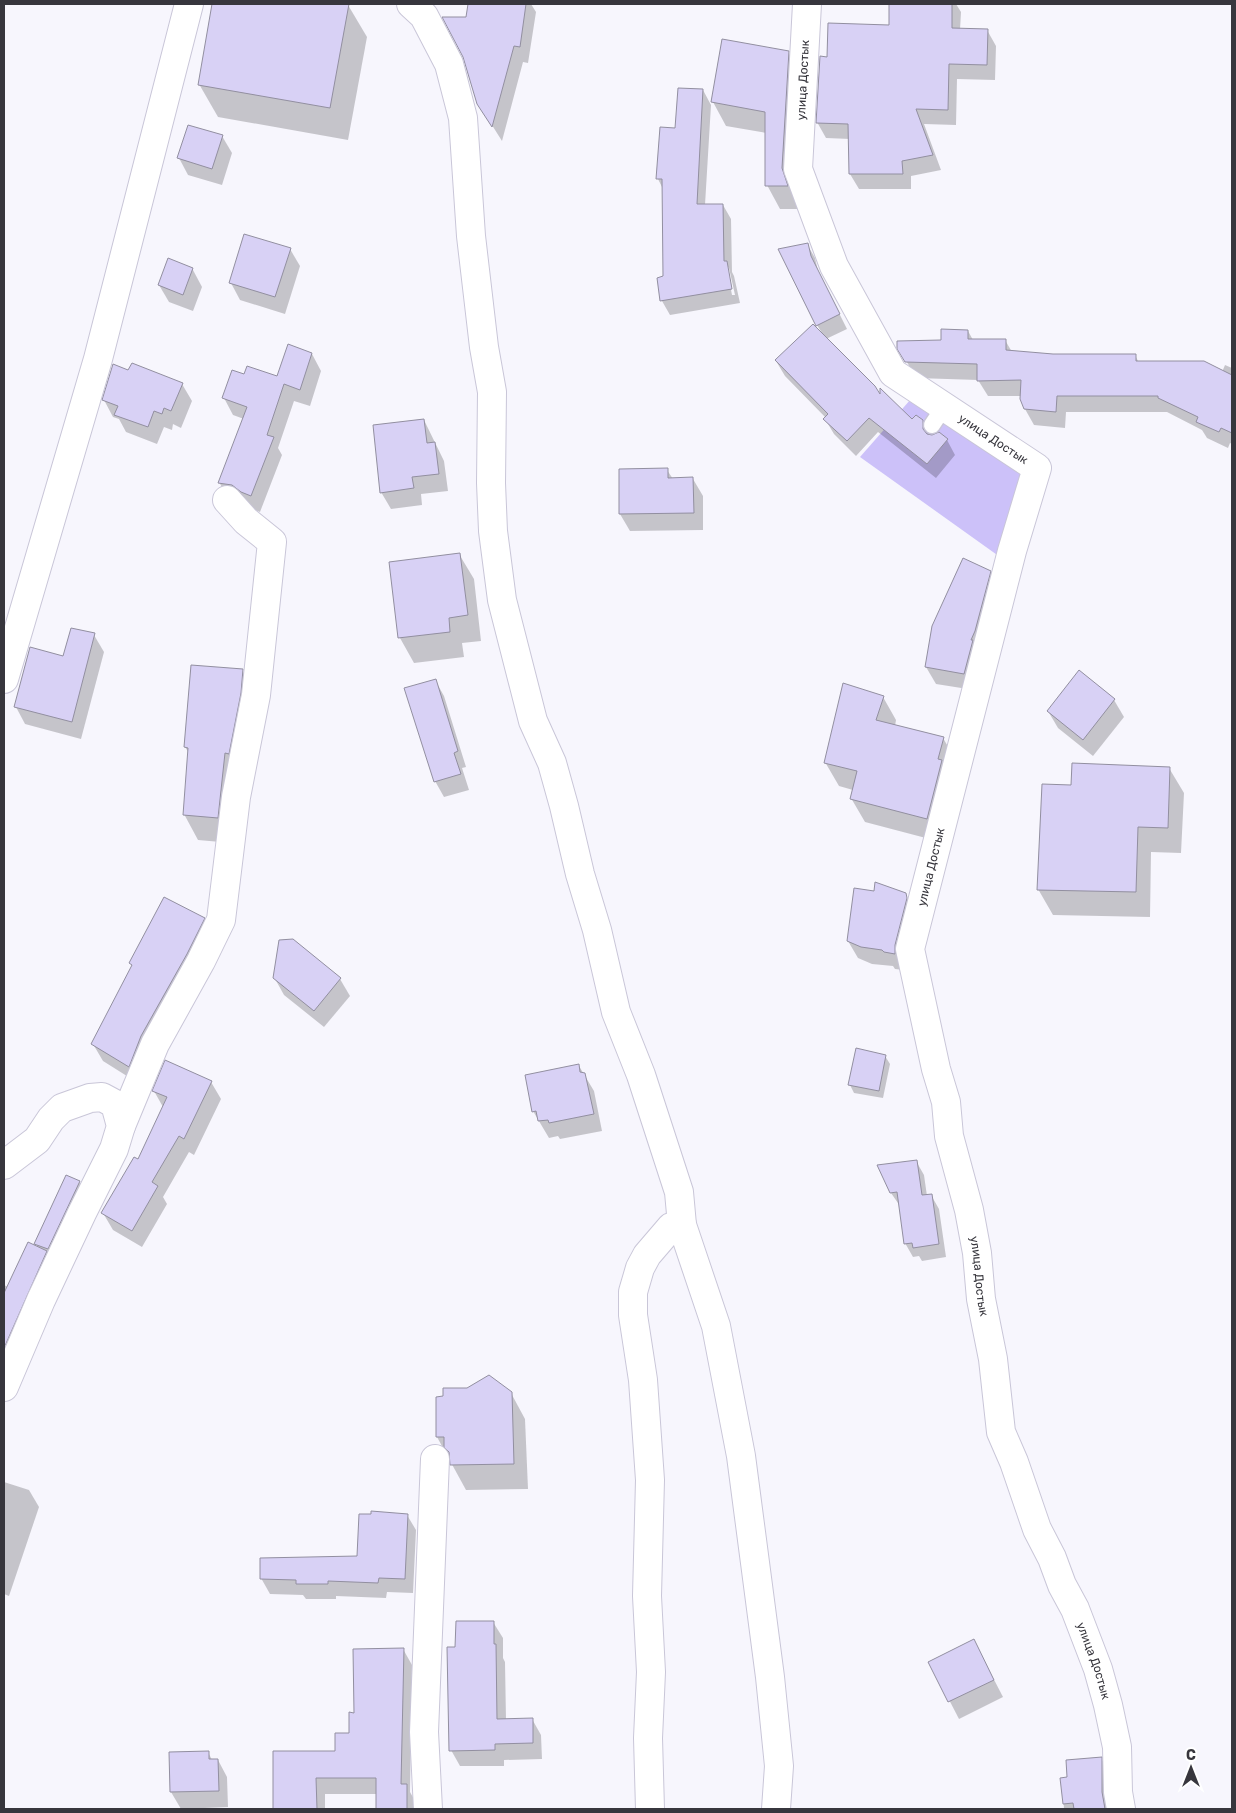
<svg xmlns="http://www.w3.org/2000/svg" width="1236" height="1813" viewBox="0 0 1236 1813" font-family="Rubik,sans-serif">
	<rect width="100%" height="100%" fill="#f7f6fd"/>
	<!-- green -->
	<polygon fill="#ccc1f9" points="918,391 1035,469 1007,562 860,457"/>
	<!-- shadow -->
	<g fill="#0003" fill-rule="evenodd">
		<polygon points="213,4 348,5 367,37 348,140 218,117 199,84"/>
		<polygon points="469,4 531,4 536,12 528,63 523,62 502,141 478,103 467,18"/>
		<polygon points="891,4 956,4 961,12 960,30 987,30 996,46 995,80 957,79 956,125 924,124 941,170 911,176 911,189 859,189 850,174 850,139 826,138 817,122 828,59 890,26"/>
		<polygon points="788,52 802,75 800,209 780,209 767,185 767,133 726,126 713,102"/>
		<path d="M 703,90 L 711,105 L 705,205 L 723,205 L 731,219 L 732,272 L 734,276 L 740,303 L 670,315 L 662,301 L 658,279 L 664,278 L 663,189 L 658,179 L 676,130 ZM 726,264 L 729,268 L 735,295 L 732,295 Z"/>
		<polygon points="222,136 232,153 222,185 188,175 179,158"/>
		<polygon points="807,244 815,258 818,271 847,329 826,339 881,398 912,421 922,421 931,437 947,440 955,455 936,478 878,432 856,456 834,434 825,419 826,418 785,376 776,361 822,333 817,325"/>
		<polygon points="290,249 300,266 285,314 240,300 231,283"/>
		<polygon points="169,260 193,270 202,287 193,311 169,302 159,285"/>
		<polygon points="968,331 973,340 1005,340 1012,352 1053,355 1135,355 1139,363 1222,372 1225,365 1232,368 1232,444 1230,443 1228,448 1207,438 1202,430 1167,412 1066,412 1065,428 1034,425 1025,409 1021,396 988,396 978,380 916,378 899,348 942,341"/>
		<polygon points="312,354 321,371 310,406 294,401 278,448 282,455 260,512 229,499 219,482 244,419 233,415 224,398 244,376 278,378"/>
		<polygon points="129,372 182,384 192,401 181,428 173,424 172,430 164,427 157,444 126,432 119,419 113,417 104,400"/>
		<polygon points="424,420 444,461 448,491 421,494 422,505 391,509 381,492"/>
		<polygon points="667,470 673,479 693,479 703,496 703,530 630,531 620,514"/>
		<polygon points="459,554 474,579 481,641 462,643 464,657 414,663 400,638 390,563"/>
		<polygon points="990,572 1000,589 974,690 936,684 926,667"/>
		<polygon points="94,635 104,652 81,739 25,724 16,707 64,657"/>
		<polygon points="242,670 257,696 232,843 198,840 184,814 189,753 185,747"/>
		<polygon points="435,680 444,696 466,767 462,768 469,790 444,797 435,781"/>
		<polygon points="883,697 896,720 895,726 943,738 957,762 941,842 865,822 851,798 853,790 839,786 825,762"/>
		<polygon points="1114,700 1124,717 1093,756 1058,728 1048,711"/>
		<polygon points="1169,768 1184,793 1181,853 1151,852 1150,917 1053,915 1038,889 1073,787"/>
		<polygon points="905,894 915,912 904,970 895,969 893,966 872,964 858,958 848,941"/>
		<polygon points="204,919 214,936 138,1083 103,1061 93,1044 132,966 131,963"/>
		<polygon points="274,977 340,979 350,996 324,1027 284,995"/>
		<polygon points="885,1056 890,1064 883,1098 854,1093 850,1085"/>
		<polygon points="579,1066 594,1091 602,1131 560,1139 558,1136 549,1138 533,1111"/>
		<polygon points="211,1082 221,1099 194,1155 189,1152 163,1197 167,1204 142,1247 113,1230 103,1213 139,1161 163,1107 154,1091"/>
		<polygon points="916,1161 924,1175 927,1196 931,1195 939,1209 946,1257 922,1261 919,1256 913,1257 905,1243 900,1206 891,1193"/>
		<polygon points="66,1177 79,1182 84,1191 24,1339 4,1330 4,1285 8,1287 38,1248 36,1244"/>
		<polygon points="511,1393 525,1419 528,1489 466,1490 437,1437"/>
		<polygon points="4,1482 29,1490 39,1507 9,1596 4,1594"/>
		<polygon points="407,1515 416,1530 413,1593 387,1592 386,1598 336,1596 336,1599 306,1599 303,1595 270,1594 261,1578 359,1558"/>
		<polygon points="493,1622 503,1638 503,1658 505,1662 506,1720 532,1719 541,1735 542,1759 504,1760 504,1766 460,1766 451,1750 456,1648"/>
		<polygon points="974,1641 1003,1697 959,1719 930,1663"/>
		<polygon points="403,1649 412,1665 410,1792 415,1801 415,1809 378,1809 377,1794 325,1794 325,1809 274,1809 274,1752 336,1752 350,1734 356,1714"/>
		<polygon points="208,1752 212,1760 218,1760 227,1777 228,1807 181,1809 171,1792"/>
		<polygon points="1101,1758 1110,1774 1111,1809 1064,1809 1062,1779 1069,1778"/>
	</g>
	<!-- building -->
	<g fill="#d8d1f5" stroke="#928fa0">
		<polygon points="212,4 349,4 330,108 198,85"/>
		<polygon points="468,4 526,4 520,47 514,46 492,127 477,104 463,57 442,17 466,17"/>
		<polygon points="889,4 952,4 952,28 988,29 987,65 949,64 948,110 916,109 933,155 902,161 903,174 849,174 848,124 816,123 820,56 827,57 828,23 889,25"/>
		<polygon points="722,39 789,51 782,168 788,186 765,186 765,112 711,102"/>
		<polygon points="678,88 703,89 697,204 723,204 724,261 727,261 732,289 660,301 657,278 663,276 662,179 656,179 660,127 675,128"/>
		<polygon points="188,125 223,135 212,169 177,158"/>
		<polygon points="244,234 291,248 275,297 229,283"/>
		<polygon points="808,243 811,256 840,314 816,326 778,249"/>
		<polygon points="168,258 193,268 183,295 158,285"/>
		<polygon points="813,324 875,386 880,394 880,388 912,419 916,415 923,420 923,429 927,434 932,435 939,432 948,439 927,464 869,418 847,441 823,419 828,414 775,360"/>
		<polygon points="941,329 968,330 968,339 1006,339 1006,350 1053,354 1136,354 1136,361 1204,361 1232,375 1232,433 1221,428 1219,432 1196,422 1198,417 1158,398 1158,396 1057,396 1056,412 1024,409 1020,399 1021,380 977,381 977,364 905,362 897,349 897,341 941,340"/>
		<polygon points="288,344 312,353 300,390 284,384 267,435 274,437 251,496 241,492 232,485 218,483 247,407 222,398 232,370 244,374 247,366 277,376"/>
		<polygon points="132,363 183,383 171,411 164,408 162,414 154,411 148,427 114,415 118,406 102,400 113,364 128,370"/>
		<polygon points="424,419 427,443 435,442 439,474 412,477 414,488 380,493 373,425"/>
		<polygon points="668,468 668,478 693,477 694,513 619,514 619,469"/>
		<polygon points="460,553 468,615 449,618 450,632 398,638 389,562"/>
		<polygon points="963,558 991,571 975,631 971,640 973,640 964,674 925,667 932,626"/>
		<polygon points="71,628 95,633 72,722 14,707 30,647 63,656"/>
		<polygon points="191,665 243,669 241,693 229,754 225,753 218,818 183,815 188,748 184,747"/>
		<polygon points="1079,670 1115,699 1083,740 1047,711"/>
		<polygon points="436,679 458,751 454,753 461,774 434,782 404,688"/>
		<polygon points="843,683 884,696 876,720 944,737 938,759 942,760 927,819 850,799 857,771 824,763"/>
		<polygon points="1072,763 1170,767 1168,828 1138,827 1136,892 1037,890 1042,784 1071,785"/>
		<polygon points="875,882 906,893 907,898 895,945 895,954 884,952 882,950 861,947 847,941 854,888 874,891"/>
		<polygon points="164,897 205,918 187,954 141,1036 129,1067 91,1044 132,965 129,963"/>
		<polygon points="293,939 341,978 314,1011 273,978 279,940"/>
		<polygon points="856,1048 886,1055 879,1091 848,1085"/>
		<polygon points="165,1060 212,1081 184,1139 179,1136 152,1182 158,1186 132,1231 101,1213 134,1157 138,1159 167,1097 152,1091"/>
		<polygon points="579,1064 580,1072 585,1073 594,1114 549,1123 548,1120 538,1121 536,1111 532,1112 525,1075"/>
		<polygon points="917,1160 922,1195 932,1194 939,1244 913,1248 912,1243 904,1244 897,1192 890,1193 877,1165"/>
		<polygon points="66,1175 80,1181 48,1249 34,1244"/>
		<polygon points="28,1242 47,1251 4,1348 4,1293"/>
		<polygon points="489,1375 512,1392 514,1464 450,1465 449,1452 444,1447 444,1437 436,1437 436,1397 443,1396 443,1388 467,1388"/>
		<polygon points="371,1511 408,1514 405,1579 379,1578 378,1583 328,1581 328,1584 296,1584 296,1580 260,1579 260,1558 357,1556 359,1514 371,1514"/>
		<polygon points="456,1621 494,1621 494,1644 496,1644 497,1719 533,1718 533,1743 495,1744 495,1750 449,1751 447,1647 455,1647"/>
		<polygon points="974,1639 994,1680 948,1702 928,1662"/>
		<polygon points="404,1648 401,1784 407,1784 407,1809 376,1809 376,1778 316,1778 317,1809 273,1809 273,1751 335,1751 335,1733 349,1733 349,1712 354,1713 353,1649"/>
		<polygon points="209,1751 209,1759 218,1759 219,1791 170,1792 169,1752"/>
		<polygon points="1102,1757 1102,1792 1105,1809 1074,1809 1073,1803 1063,1804 1060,1778 1067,1777 1066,1760"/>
	</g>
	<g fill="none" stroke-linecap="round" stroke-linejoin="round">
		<!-- service casing -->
		<g stroke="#c9c6d8" stroke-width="19">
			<polyline id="service" points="932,425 944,407"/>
		</g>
		<!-- minor casing -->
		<g stroke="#c9c6d8" stroke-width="30">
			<g id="minor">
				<polyline points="411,4 424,16 449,64 463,118 471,236 484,347 492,392 491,483 493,531 502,600 533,721 552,763 564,806 580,874 597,930 616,1012 641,1075 679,1192 682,1225 716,1326 741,1456 770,1677 779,1766 776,1809"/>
				<path id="s1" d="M 807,4 L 798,169 L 834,266 L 893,373 L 1037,468 L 1012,551 L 910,949 L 936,1069 L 946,1102 L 949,1136 L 969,1210 L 977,1253 L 981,1299 L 993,1359 L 1001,1432 L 1014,1462 L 1037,1529 L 1052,1558 L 1062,1585 L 1075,1609 L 1098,1669 L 1108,1705 L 1117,1747 L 1118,1792 L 1121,1809"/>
				<polyline points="4,679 98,359 189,4"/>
				<polyline points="121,1126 155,1044 201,961 221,920 236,797 256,695 272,542 246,521 227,500"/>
				<polyline points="4,1165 37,1140 51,1119 62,1108 90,1098 102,1097 115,1104 121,1126 114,1149 82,1213 41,1300 4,1387"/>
				<polyline points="428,1809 424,1732 435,1459"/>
				<polyline points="650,1809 648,1738 651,1672 647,1596 650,1480 643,1380 633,1315 633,1292 640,1268 647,1255 671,1227 682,1225"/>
			</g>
		</g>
		<!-- service -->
		<use href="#service" stroke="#fff" stroke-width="16"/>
		<!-- minor -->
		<use href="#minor" stroke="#fff" stroke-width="28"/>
	</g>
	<g text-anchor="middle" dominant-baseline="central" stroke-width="4.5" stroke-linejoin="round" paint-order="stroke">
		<!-- street labels -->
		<g font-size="12" fill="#37363d" stroke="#fff">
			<text transform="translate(803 80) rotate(-87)">улица Достык</text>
			<text stroke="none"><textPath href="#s1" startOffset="511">улица Достык</textPath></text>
			<text transform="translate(931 867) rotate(-76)">улица Достык</text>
			<text stroke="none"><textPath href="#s1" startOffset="1396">улица Достык</textPath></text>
			<text stroke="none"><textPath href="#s1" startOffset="1801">улица Достык</textPath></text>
		</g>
	</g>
	<!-- border -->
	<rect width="1236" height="1813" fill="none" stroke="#37363d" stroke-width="10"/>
	<!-- north arrow -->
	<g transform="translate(1191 1768)" stroke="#ffffff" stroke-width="4" paint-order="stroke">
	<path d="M0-4L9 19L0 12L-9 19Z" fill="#37363d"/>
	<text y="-8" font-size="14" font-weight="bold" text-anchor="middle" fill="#37363d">С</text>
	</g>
</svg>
